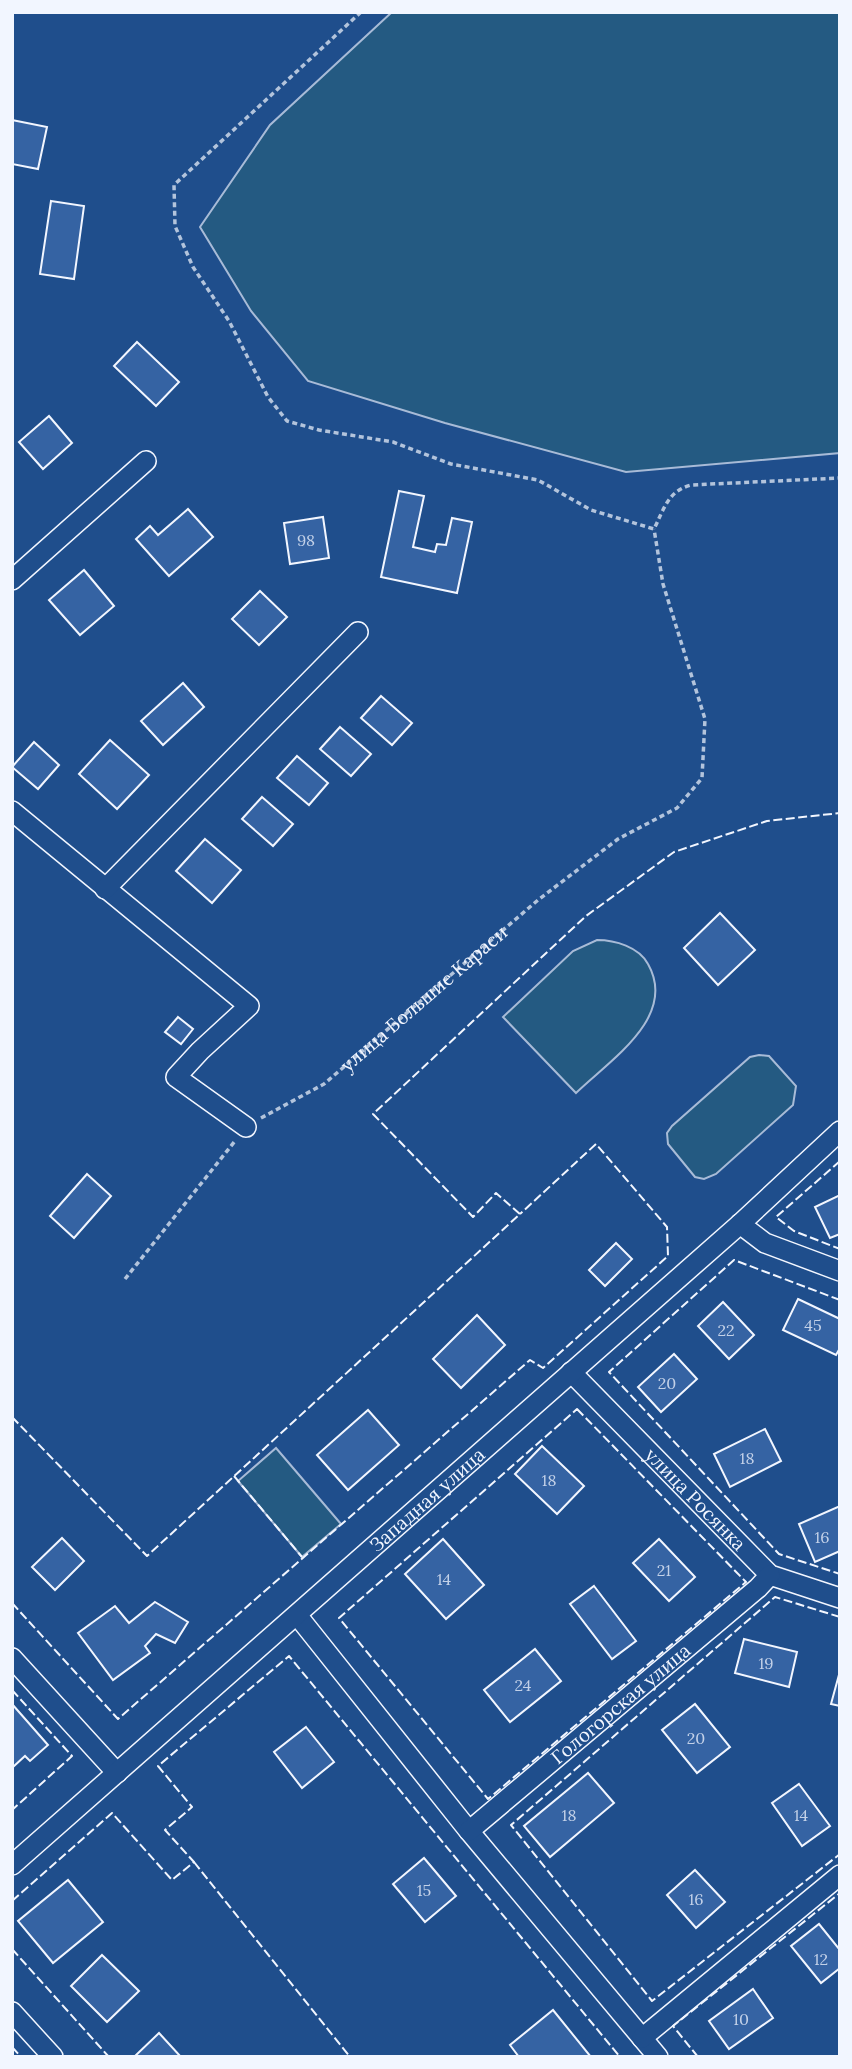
<svg xmlns="http://www.w3.org/2000/svg" width="852" height="2069" viewBox="0 0 852 2069" font-family="Lora,serif">
	<rect width="100%" height="100%" fill="#1f4e8c"/>
	<!-- green -->
	<g fill="#245a82" stroke="#a8bbd7" stroke-width="2">
		<polygon points="392,12 840,12 840,453 626,472 445,423 308,381 251,311 200,227 270,125"/>
		<path d="M 597,940 C 615,940 639,947 648,964 C 678,1017 610,1060 576,1093 L 503,1017 L 573,951 Z"/>
		<polygon points="759,1055 769,1056 796,1086 793,1105 716,1174 704,1179 695,1177 668,1144 667,1133 672,1126 750,1057"/>
		<polygon points="276,1448 341,1524 302,1557 238,1481"/>
	</g>
	<!-- building -->
	<g fill="#3563a3" stroke="#f2f6ff" stroke-width="2">
		<polygon points="12,120 47,127 38,169 12,164"/>
		<polygon points="51,201 84,206 74,279 40,274"/>
		<polygon points="137,342 179,382 156,406 114,366"/>
		<polygon points="49,416 72,443 43,469 19,442"/>
		<polygon points="399,491 424,496 413,547 435,552 437,544 446,545 452,518 472,522 457,593 381,577"/>
		<polygon points="188,509 213,537 169,576 136,539 150,526 158,535"/>
		<polygon points="323,517 329,558 290,564 284,523"/>
		<polygon points="84,570 114,606 80,635 49,600"/>
		<polygon points="260,591 287,617 259,645 232,619"/>
		<polygon points="183,683 204,707 163,745 141,721"/>
		<polygon points="381,696 412,723 392,745 361,718"/>
		<polygon points="340,727 371,754 351,776 320,749"/>
		<polygon points="110,740 149,775 117,809 79,774"/>
		<polygon points="34,742 59,765 38,789 12,767"/>
		<polygon points="297,756 328,783 309,805 277,778"/>
		<polygon points="262,797 293,824 273,846 242,819"/>
		<polygon points="205,839 241,870 212,903 176,871"/>
		<polygon points="720,913 755,950 718,985 684,948"/>
		<polygon points="178,1017 193,1029 181,1044 165,1032"/>
		<polygon points="87,1174 111,1196 74,1238 50,1216"/>
		<polygon points="840,1195 840,1234 830,1238 815,1207"/>
		<polygon points="616,1243 632,1259 605,1286 589,1270"/>
		<polygon points="798,1299 840,1319 840,1348 836,1355 783,1330"/>
		<polygon points="723,1302 754,1335 729,1359 698,1326"/>
		<polygon points="477,1315 505,1345 461,1388 433,1359"/>
		<polygon points="674,1354 697,1379 661,1412 638,1387"/>
		<polygon points="368,1410 399,1445 348,1490 317,1455"/>
		<polygon points="765,1429 781,1461 730,1487 714,1454"/>
		<polygon points="542,1446 584,1486 557,1514 515,1474"/>
		<polygon points="840,1506 840,1551 815,1562 799,1524"/>
		<polygon points="62,1538 84,1561 55,1590 32,1567"/>
		<polygon points="443,1539 484,1585 446,1619 405,1574"/>
		<polygon points="659,1539 695,1577 669,1601 633,1563"/>
		<polygon points="594,1586 636,1641 612,1659 570,1604"/>
		<polygon points="155,1602 188,1622 175,1643 156,1634 145,1646 150,1653 113,1680 78,1633 115,1606 129,1623"/>
		<polygon points="744,1639 797,1652 789,1687 735,1673"/>
		<polygon points="535,1649 561,1681 510,1722 484,1690"/>
		<polygon points="840,1671 840,1706 831,1704"/>
		<polygon points="12,1704 48,1745 30,1761 25,1756 13,1767"/>
		<polygon points="695,1704 730,1747 697,1773 662,1730"/>
		<polygon points="306,1727 334,1762 302,1788 274,1752"/>
		<polygon points="588,1773 614,1803 550,1857 524,1826"/>
		<polygon points="799,1784 830,1826 802,1846 772,1803"/>
		<polygon points="424,1858 456,1896 425,1922 393,1884"/>
		<polygon points="695,1870 725,1902 696,1928 667,1895"/>
		<polygon points="68,1880 103,1922 53,1963 18,1921"/>
		<polygon points="819,1924 840,1950 840,1968 821,1983 791,1946"/>
		<polygon points="102,1955 139,1991 107,2022 71,1986"/>
		<polygon points="753,1989 773,2018 729,2049 709,2021"/>
		<polygon points="553,2010 591,2057 519,2057 510,2045"/>
		<polygon points="159,2033 181,2057 134,2057"/>
	</g>
	<g fill="none" stroke-linecap="round" stroke-linejoin="round">
		<!-- minor casing -->
		<g stroke="#f2f6ff" stroke-width="22">
			<g id="minor">
				<polyline points="12,580 146,461"/>
				<polyline points="12,811 249,1006 200,1051 176,1077 246,1127"/>
				<polyline points="105,889 358,632"/>
				<polyline points="740,1224 765,1243 840,1271"/>
				<path id="s2" d="M 571,1372 L 770,1575 L 840,1598"/>
				<polyline points="297,1615 469,1831 658,2057"/>
				<polyline points="12,1658 117,1773"/>
				<path id="s3" d="M 469,1831 L 758,1588 L 770,1575"/>
				<path id="s4" d="M 12,1865 L 740,1224 L 840,1131"/>
				<polyline points="12,2012 53,2057"/>
				<polyline points="642,2038 840,1875"/>
			</g>
		</g>
		<!-- path -->
		<g stroke="#b3c4dc" stroke-width="3.5" stroke-dasharray="5 3.5" stroke-linecap="butt">
			<path d="M 361,12 L 174,185 L 175,226 L 193,267 L 229,321 L 268,397 L 287,421 L 319,430 L 393,442 L 451,464 L 538,480 L 591,510 L 654,529 C 664,509 668,491 691,485 L 840,478"/>
			<path id="s1" d="M 261,1118 L 324,1084 L 538,900 L 618,839 L 677,808 L 702,778 L 705,719 L 663,584 L 654,529"/>
			<polyline points="125,1279 235,1141"/>
		</g>
		<!-- minor -->
		<use href="#minor" stroke="#1f4e8c" stroke-width="19"/>
		<!-- fence -->
		<g stroke="#f2f6ff" stroke-width="2" stroke-dasharray="9 3.5" stroke-linecap="butt">
			<polyline points="840,1161 776,1217 794,1231 840,1249"/>
			<polyline points="840,1300 734,1260 609,1372 779,1554 840,1574"/>
			<polygon points="577,1409 746,1582 488,1799 339,1618"/>
			<polyline points="12,1417 147,1556 520,1214 496,1193 473,1217 373,1114 586,916 674,852 767,821 840,813"/>
			<polyline points="234,1476 302,1557"/>
			<polyline points="12,1603 118,1719 530,1360 543,1368 668,1256 667,1227 596,1144 520,1214"/>
			<polyline points="840,1617 775,1597 511,1825 652,2001 840,1854"/>
			<polyline points="12,1690 72,1756 12,1810"/>
			<polyline points="194,1862 350,2057"/>
			<polyline points="12,1901 112,1813 172,1880 194,1862 165,1830 192,1807 158,1766 289,1656 620,2057"/>
			<polyline points="12,1949 109,2057"/>
			<polyline points="12,2047 21,2057"/>
			<polyline points="698,2057 673,2026 840,1893"/>
		</g>
	</g>
	<g text-anchor="middle" dominant-baseline="central" stroke-width="5" stroke-linejoin="round" paint-order="stroke">
		<!-- number labels -->
		<g font-size="16" fill="#c3d1e8">
			<text x="306" y="540">98</text>
			<text x="813" y="1325">45</text>
			<text x="726" y="1330">22</text>
			<text x="667" y="1383">20</text>
			<text x="747" y="1458">18</text>
			<text x="549" y="1480">18</text>
			<text x="822" y="1537">16</text>
			<text x="664" y="1570">21</text>
			<text x="444" y="1579">14</text>
			<text x="766" y="1663">19</text>
			<text x="523" y="1685">24</text>
			<text x="696" y="1738">20</text>
			<text x="569" y="1815">18</text>
			<text x="801" y="1815">14</text>
			<text x="424" y="1890">15</text>
			<text x="696" y="1899">16</text>
			<text x="821" y="1959">12</text>
			<text x="741" y="2019">10</text>
		</g>
		<!-- street labels -->
		<g font-size="19" fill="#f2f6ff" stroke="#1f4e8c">
			<text stroke="none"><textPath href="#s1" startOffset="203">улица Большие Караси</textPath></text>
			<text stroke="none"><textPath href="#s4" startOffset="553">Западная улица</textPath></text>
			<text stroke="none"><textPath href="#s2" startOffset="178">улица Росянка</textPath></text>
			<text stroke="none"><textPath href="#s3" startOffset="198">Гологорская улица</textPath></text>
		</g>
	</g>
	<!-- border -->
	<rect width="852" height="2069" fill="none" stroke="#f2f6ff" stroke-width="28"/>
</svg>
